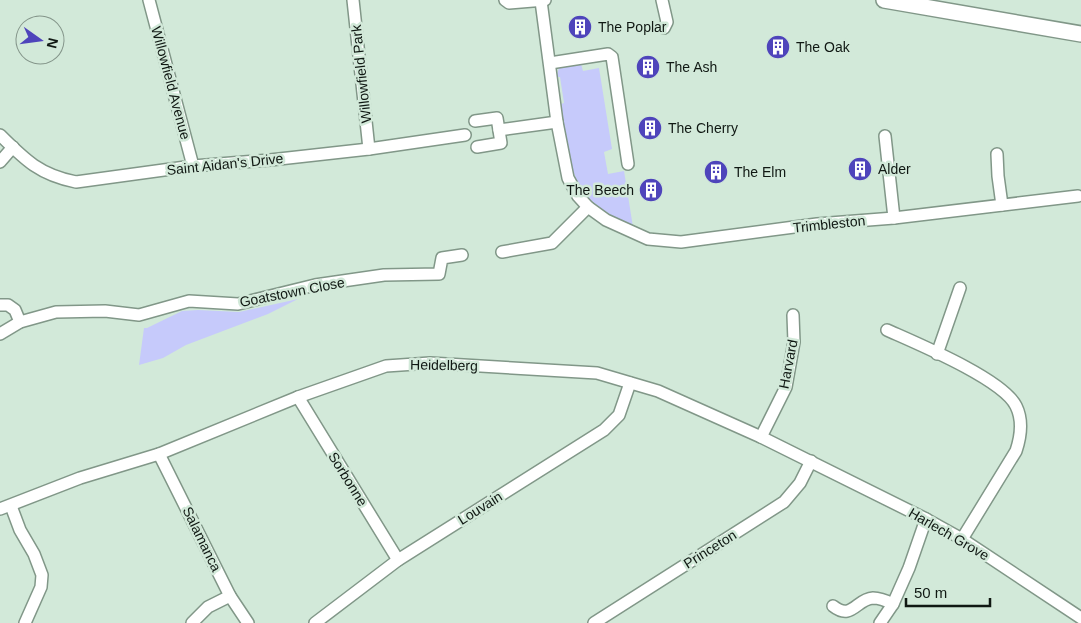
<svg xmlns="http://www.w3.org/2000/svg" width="1081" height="623" viewBox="0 0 1081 623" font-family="Arial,sans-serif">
	<rect width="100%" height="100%" fill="#d2e9d9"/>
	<!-- green -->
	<g fill="#c6cafb">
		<path d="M 581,64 L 583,71 L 599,68 L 612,149 L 604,152 L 608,174 L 624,171 L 633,227 C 619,220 605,212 593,202 C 566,178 567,137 561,104 L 564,103 L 560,77 L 556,77 L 559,68 Z"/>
		<polygon points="298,299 268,314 186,345 163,358 139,365 144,328 147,328 182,311 198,310 239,312"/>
	</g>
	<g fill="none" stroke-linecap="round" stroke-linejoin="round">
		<!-- minor casing -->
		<g stroke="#819788" stroke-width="14">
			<g id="minor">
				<polyline points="149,0 193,166"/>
				<polyline points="353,0 369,149"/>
				<polyline points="505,0 509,3 545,0"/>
				<polyline points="662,0 667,22 664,28"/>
				<polyline points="541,1 557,122 568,178 578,196 588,207 606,220 648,239 681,242 817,224 894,218 1078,196"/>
				<polyline points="550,63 608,54 612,57 628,164"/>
				<polyline points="475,121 497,118 501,143 477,147"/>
				<polyline points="499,130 557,122"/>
				<path d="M 0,135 C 25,160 40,175 76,182 L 193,166 L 270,160 L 369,149 L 465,135"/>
				<polyline points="885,136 894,218"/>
				<polyline points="997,154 998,176 1002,205"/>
				<polyline points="0,162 13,147"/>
				<polyline points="502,252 552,243 588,207"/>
				<polyline points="0,305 8,305 15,310 20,322"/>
				<path d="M 887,330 C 916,343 1003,379 1016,406 C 1023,420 1021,436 1016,451 L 962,539"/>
				<polyline points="0,334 20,322 56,312 105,311 139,315 189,301 238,304 315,285 384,275 439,274 442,258 462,255"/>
				<polyline points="937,354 960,288"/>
				<polyline points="298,397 398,560"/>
				<polyline points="761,437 786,387 794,342 793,315"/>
				<polyline points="159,454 230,596 248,623"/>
				<polyline points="11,506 20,530 34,554 42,575 41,587 25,623"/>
				<polyline points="0,509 80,478 159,454 298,397 386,366 430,363 597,373 658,391 761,437 926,519 962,539 1081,618"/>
				<path d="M 833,606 C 852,621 856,599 873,598 C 880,598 887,601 893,604"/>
				<polyline points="192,623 208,607 230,596"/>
				<polyline points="315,623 398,560 604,430 619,415 630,383"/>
				<polyline points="594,623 784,502 800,483 811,461"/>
				<polyline points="880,623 893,604 909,568 926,519"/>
			</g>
		</g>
		<!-- major casing -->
		<g stroke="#819788" stroke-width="18">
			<polyline id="major" points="884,0 1081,34"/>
		</g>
		<!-- minor -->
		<use href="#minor" stroke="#fff" stroke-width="11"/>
		<!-- major -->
		<use href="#major" stroke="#fff" stroke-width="15"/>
	</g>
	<!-- icons -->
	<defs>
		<g id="building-disc" transform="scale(1.25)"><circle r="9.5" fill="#4e44bb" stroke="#d2e9d9"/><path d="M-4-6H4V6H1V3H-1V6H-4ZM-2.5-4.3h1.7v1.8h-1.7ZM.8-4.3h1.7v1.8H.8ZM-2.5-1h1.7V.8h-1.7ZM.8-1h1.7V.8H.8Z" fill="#fff"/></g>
	</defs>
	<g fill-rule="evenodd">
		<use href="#building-disc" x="580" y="27"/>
		<use href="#building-disc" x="778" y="47"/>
		<use href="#building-disc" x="648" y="67"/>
		<use href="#building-disc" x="650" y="128"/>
		<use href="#building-disc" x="860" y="169"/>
		<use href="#building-disc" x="716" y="172"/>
		<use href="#building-disc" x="651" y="190"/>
	</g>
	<g text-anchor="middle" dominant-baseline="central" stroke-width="5" stroke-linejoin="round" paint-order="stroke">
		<!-- poi labels -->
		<g font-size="14" fill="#101813" stroke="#d2e9d9" text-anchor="start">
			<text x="598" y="27">The Poplar</text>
			<text x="796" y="47">The Oak</text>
			<text x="666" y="67">The Ash</text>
			<text x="668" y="128">The Cherry</text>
			<text x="878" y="169">Alder</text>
			<text x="734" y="172">The Elm</text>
			<text x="634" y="190" text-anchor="end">The Beech</text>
		</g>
		<!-- street labels -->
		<g font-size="14" fill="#101813" stroke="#d2e9d9">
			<text transform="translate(361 74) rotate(-96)">Willowfield Park</text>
			<text transform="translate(171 83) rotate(75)">Willowfield Avenue</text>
			<text transform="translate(225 164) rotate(-6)">Saint Aidan's Drive</text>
			<text transform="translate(829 224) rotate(-6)">Trimbleston</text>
			<text transform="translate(292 292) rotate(-11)">Goatstown Close</text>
			<text transform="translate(788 364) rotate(-79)">Harvard</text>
			<text transform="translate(444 365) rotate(1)">Heidelberg</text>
			<text transform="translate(348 479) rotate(58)">Sorbonne</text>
			<text transform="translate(480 508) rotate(-32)">Louvain</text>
			<text transform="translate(949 534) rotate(30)">Harlech Grove</text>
			<text transform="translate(202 539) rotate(64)">Salamanca</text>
			<text transform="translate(710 549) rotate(-32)">Princeton</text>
		</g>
	</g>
	<!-- north arrow -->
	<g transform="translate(40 40) rotate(104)"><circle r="24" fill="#d2e9d9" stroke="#84958a"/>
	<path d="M0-4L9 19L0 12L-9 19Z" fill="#4e44bb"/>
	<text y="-8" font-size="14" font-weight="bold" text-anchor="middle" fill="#101813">N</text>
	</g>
	<!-- scale -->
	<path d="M906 598v8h84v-8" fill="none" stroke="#101813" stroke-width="2.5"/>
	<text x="914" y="598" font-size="15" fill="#101813" stroke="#d2e9d9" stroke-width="4" paint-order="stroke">50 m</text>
</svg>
